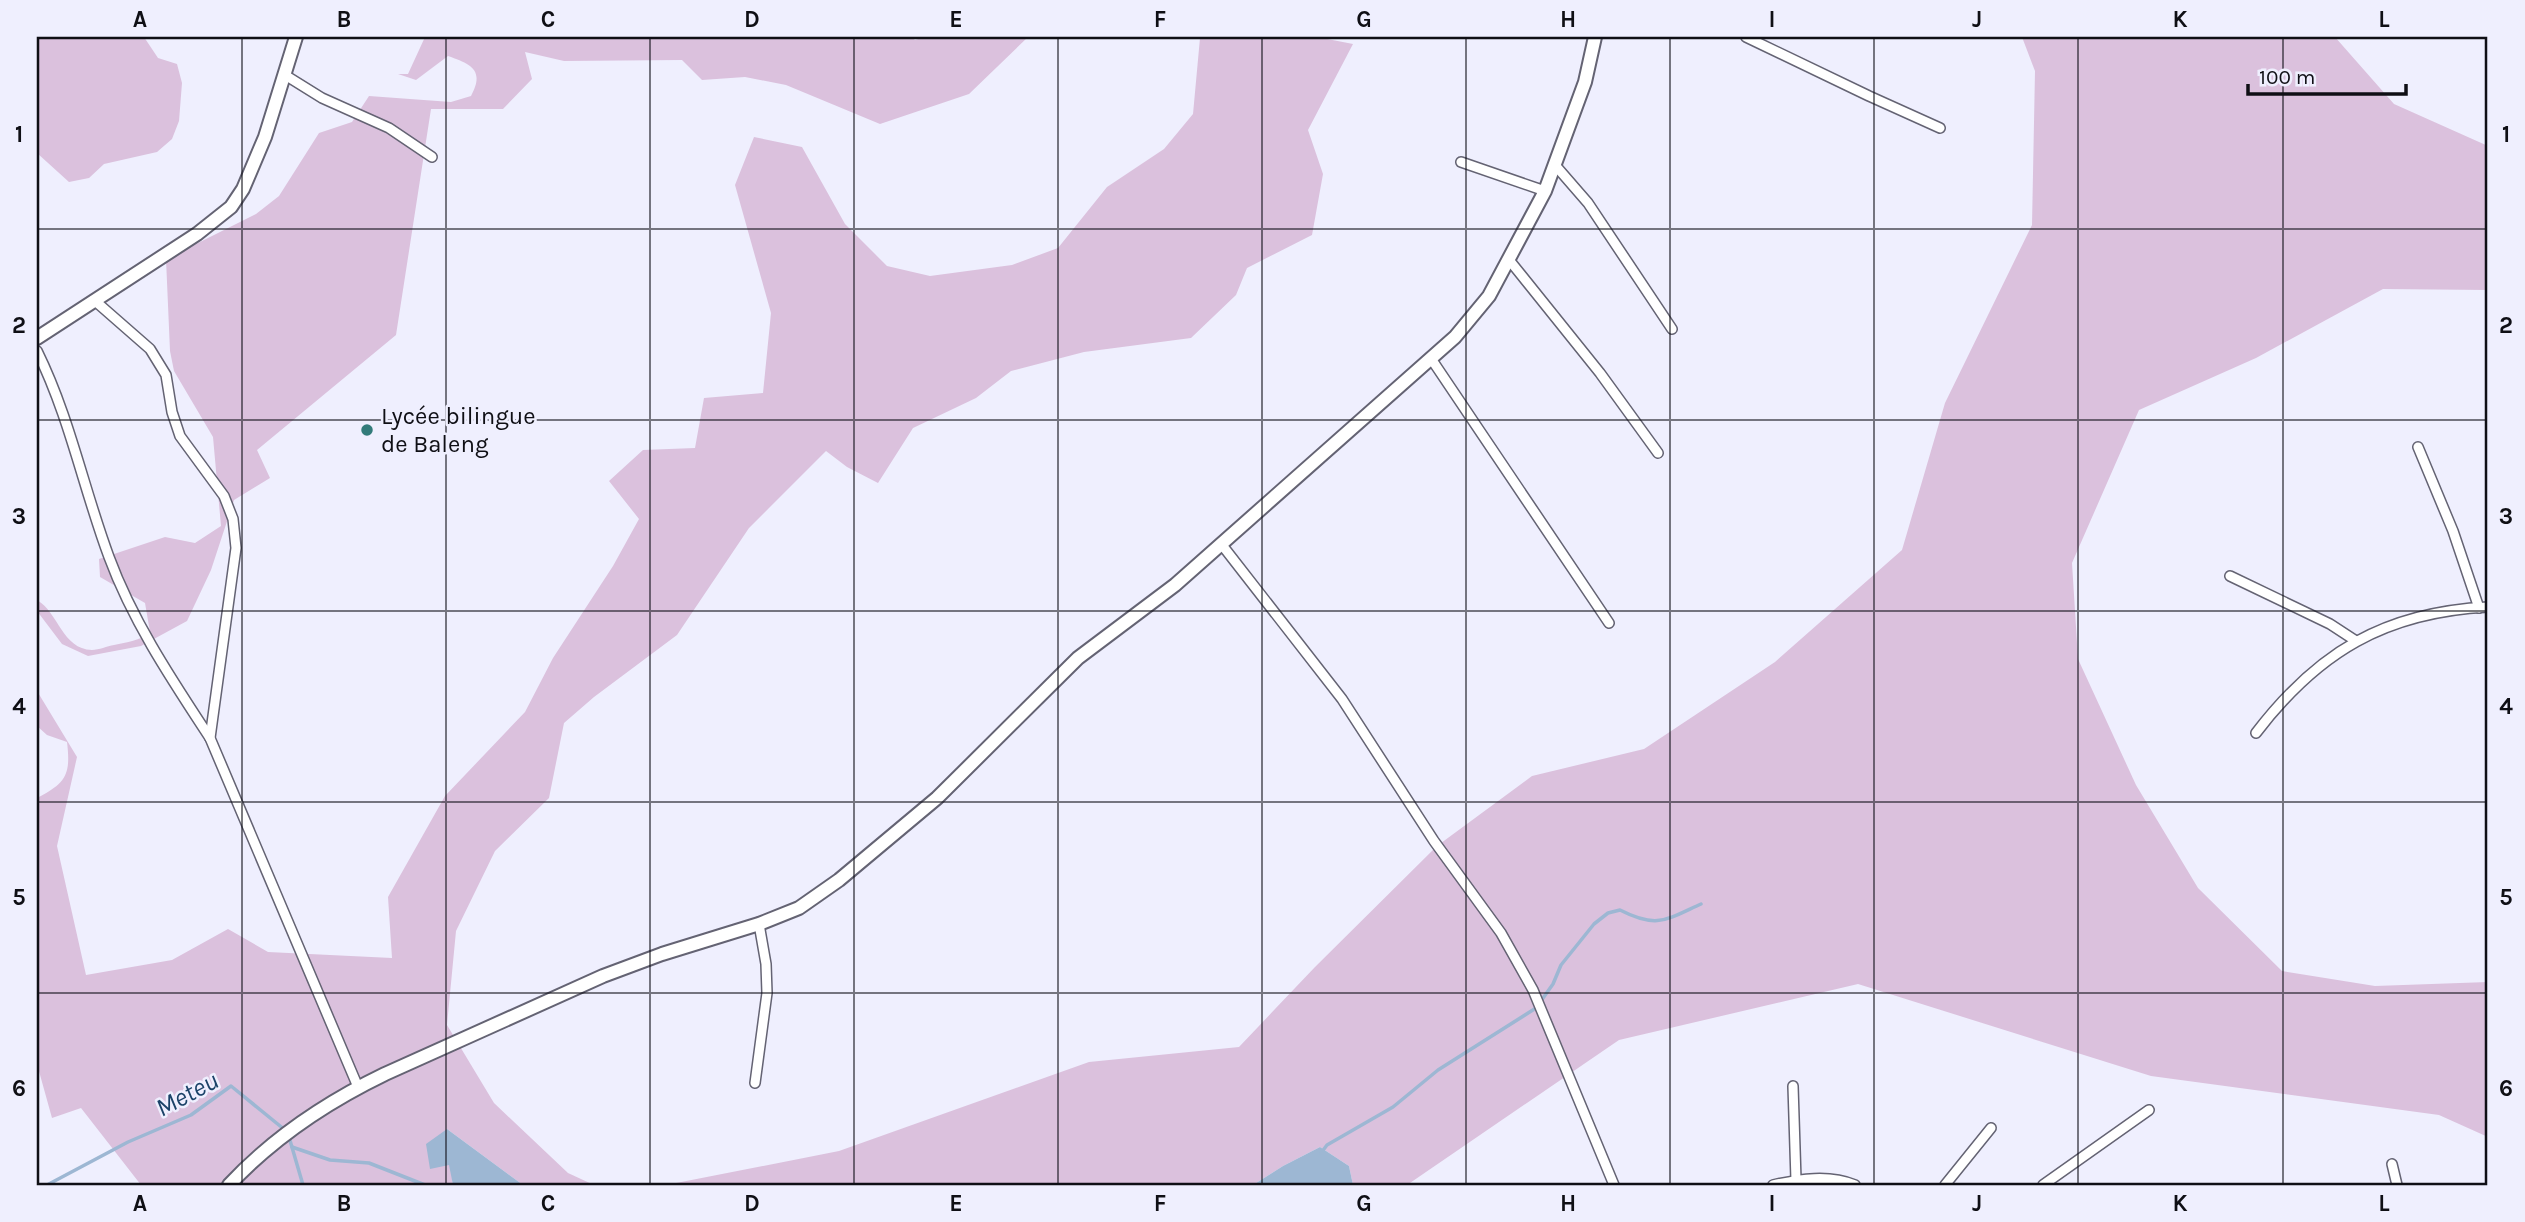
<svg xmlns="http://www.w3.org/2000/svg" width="2525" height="1222" viewBox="0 0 2525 1222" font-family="Karla,sans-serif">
	<rect width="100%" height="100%" fill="#efeffe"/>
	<!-- green -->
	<g fill="#dbc1dd">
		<polygon points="37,37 144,37 158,58 177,64 182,83 179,121 172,139 157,152 104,164 89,178 69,182 37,153"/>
		<path d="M 425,37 L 912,37 L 915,40 L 925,37 L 1028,37 L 969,94 L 880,124 L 786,85 L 745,77 L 702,80 L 682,60 L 564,61 L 525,52 L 532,79 L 503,109 L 431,109 L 396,335 L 257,450 L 270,478 L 234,500 L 211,570 L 187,621 L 141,646 L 88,656 L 62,644 L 37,611 L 37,600 C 59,613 62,649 92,650 C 99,650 107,646 114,645 C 127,642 140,641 150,632 L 145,603 L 100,577 L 99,559 L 165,537 L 195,543 L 221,526 L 213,437 L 174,371 L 170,351 L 166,259 L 256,214 L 279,196 L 319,133 L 352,122 L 369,96 L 451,102 L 471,96 C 485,70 471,64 448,56 L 416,80 L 398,74 L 408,74 Z"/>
		<path d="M 1214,37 L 1317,37 L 1353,44 L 1308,130 L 1323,174 L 1312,235 L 1247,268 L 1236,295 L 1191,338 L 1084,352 L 1011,371 L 976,398 L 913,428 L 878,483 L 847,467 L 826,451 L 749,528 L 677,635 L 594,697 L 564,723 L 549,798 L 495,851 L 456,931 L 447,1025 L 494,1103 L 568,1173 L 594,1185 L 523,1185 L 447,1129 L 453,1185 L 141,1185 L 81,1108 L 52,1118 L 37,1064 L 37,798 C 66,783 71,775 67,742 L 47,735 L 37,726 L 37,691 L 77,757 L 57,846 L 86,975 L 172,960 L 228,929 L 268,952 L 392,958 L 388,897 L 445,796 L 525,712 L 553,658 L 613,566 L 639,519 L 609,481 L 643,450 L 695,448 L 704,398 L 763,393 L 771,313 L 735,185 L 754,137 L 802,147 L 845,224 L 887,266 L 930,276 L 1012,265 L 1058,248 L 1107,187 L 1164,149 L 1193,114 L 1200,38 Z"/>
		<polygon points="2022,37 2335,37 2394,104 2488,146 2488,290 2383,289 2256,358 2139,410 2072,563 2078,659 2136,785 2198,888 2282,971 2375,986 2488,982 2488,1137 2439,1115 2151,1076 1858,984 1619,1040 1407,1185 1353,1185 1349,1166 1320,1147 1283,1166 1253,1185 666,1185 839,1151 1089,1062 1239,1047 1315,967 1437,846 1532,776 1644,749 1775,662 1902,550 1945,403 2032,225 2035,71"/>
	</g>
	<!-- water -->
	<g fill="#9db7d3">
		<polygon points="447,1129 523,1185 453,1185 449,1165 430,1169 426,1144"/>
		<polygon points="1320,1147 1349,1166 1353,1185 1253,1185 1283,1166"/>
	</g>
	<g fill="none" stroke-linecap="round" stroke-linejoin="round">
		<!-- stream -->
		<g stroke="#9db7d3" stroke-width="3.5">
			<polyline points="289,1137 303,1185"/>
			<polyline points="292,1147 330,1160 369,1163 425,1185"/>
			<path d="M 1321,1153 L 1327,1145 L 1393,1107 L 1438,1070 L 1536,1008 L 1553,984 L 1561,965 L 1594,924 L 1608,913 L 1620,910 C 1657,929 1666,920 1701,904"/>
			<polyline points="47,1185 128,1142 191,1115 231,1086 285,1130"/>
		</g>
		<!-- street casing -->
		<g stroke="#646373" stroke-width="12">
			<g id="street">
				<polyline points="1746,37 1869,96 1940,128"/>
				<polyline points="285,75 322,98 389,128 432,157"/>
				<polyline points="1461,162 1545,191"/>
				<polyline points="1555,165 1588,203 1672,329"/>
				<polyline points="1510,261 1600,373 1658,453"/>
				<polyline points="94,300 150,349 166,375 172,412 180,436 224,496 233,519 236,548 210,738 358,1087"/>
				<path d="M 37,351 C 70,418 83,487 109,557 C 133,622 172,680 210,738"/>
				<polyline points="1432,360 1609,623"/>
				<polyline points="2418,447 2453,531 2479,608"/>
				<polyline points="1222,545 1342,699 1434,841 1501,933 1533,990 1614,1185"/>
				<polyline points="2230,576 2330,624 2356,641"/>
				<path d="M 2256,733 C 2318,652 2385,612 2488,607"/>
				<polyline points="755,1083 767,993 766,964 759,924"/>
				<polyline points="1793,1086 1796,1180"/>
				<polyline points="2392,1164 2397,1185"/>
				<path d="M 1773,1185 C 1799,1179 1829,1174 1855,1185"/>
				<polyline points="1945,1185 1991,1128"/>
				<polyline points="2043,1185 2149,1110"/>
			</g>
		</g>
		<!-- secondary casing -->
		<g stroke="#646373" stroke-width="16">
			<g id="secondary">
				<polyline points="37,338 197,234 231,207 243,189 265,137 296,37"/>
				<path d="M 229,1185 C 273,1138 327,1102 385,1074 L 603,976 L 662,954 L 759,924 L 799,908 L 839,880 L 937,798 L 1078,658 L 1175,585 L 1455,337 L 1489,296 L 1545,191 L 1585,82 L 1595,37"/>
			</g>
		</g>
		<!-- street -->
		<use href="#street" stroke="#fff" stroke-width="9"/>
		<!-- secondary -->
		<use href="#secondary" stroke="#fff" stroke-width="12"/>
	</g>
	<!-- grid -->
	<path fill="none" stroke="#0f0f15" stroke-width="2" stroke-opacity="0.55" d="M 242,37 L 242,1185M 446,37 L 446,1185M 650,37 L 650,1185M 854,37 L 854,1185M 1058,37 L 1058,1185M 1262,37 L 1262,1185M 1466,37 L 1466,1185M 1670,37 L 1670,1185M 1874,37 L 1874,1185M 2078,37 L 2078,1185M 2283,37 L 2283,1185M 37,229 L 2488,229M 37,420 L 2488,420M 37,611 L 2488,611M 37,802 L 2488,802M 37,993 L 2488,993"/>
	<!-- markers -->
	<circle fill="#327b7a" stroke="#efeffe" stroke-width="2.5" cx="367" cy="430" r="7"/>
	<g text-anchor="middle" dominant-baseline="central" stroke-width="5" stroke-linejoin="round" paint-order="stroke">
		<!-- poi labels -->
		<g font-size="24" fill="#0f0f15" stroke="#efeffe" text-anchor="start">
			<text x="381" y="416">Lycée bilingue<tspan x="381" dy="28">de Baleng</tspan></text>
		</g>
		<!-- water labels -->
		<g font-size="26" font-style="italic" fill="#1b4268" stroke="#efeffe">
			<text transform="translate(187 1094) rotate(-28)">Meteu</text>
		</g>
	</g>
	<!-- border -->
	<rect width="2525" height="1222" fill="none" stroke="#efeffe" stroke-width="77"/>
	<!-- scale -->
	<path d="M2248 84v10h158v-10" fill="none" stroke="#0f0f15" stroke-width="3.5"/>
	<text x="2259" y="84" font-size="21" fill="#0f0f15" stroke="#efeffe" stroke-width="5" paint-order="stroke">100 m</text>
	<rect x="38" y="38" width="2448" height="1146" fill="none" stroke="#0f0f15" stroke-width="2.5"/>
	<g font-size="23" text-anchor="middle" font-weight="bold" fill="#0f0f15">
		<text x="140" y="27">A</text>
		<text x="344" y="27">B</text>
		<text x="548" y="27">C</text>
		<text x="752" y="27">D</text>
		<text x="956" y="27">E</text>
		<text x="1160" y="27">F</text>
		<text x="1364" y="27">G</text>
		<text x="1568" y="27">H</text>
		<text x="1772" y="27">I</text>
		<text x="1977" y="27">J</text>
		<text x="2180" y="27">K</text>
		<text x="2384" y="27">L</text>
		<text x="19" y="142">1</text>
		<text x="2506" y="142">1</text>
		<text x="19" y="333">2</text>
		<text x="2506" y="333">2</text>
		<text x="19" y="524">3</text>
		<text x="2506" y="524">3</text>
		<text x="19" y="714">4</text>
		<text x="2506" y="714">4</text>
		<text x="19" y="905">5</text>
		<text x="2506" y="905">5</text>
		<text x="19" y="1096">6</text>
		<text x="2506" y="1096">6</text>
		<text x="140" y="1211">A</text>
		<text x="344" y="1211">B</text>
		<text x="548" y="1211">C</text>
		<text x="752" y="1211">D</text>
		<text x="956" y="1211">E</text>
		<text x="1160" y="1211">F</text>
		<text x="1364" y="1211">G</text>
		<text x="1568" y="1211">H</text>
		<text x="1772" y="1211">I</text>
		<text x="1977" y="1211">J</text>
		<text x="2180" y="1211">K</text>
		<text x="2384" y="1211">L</text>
	</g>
</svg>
